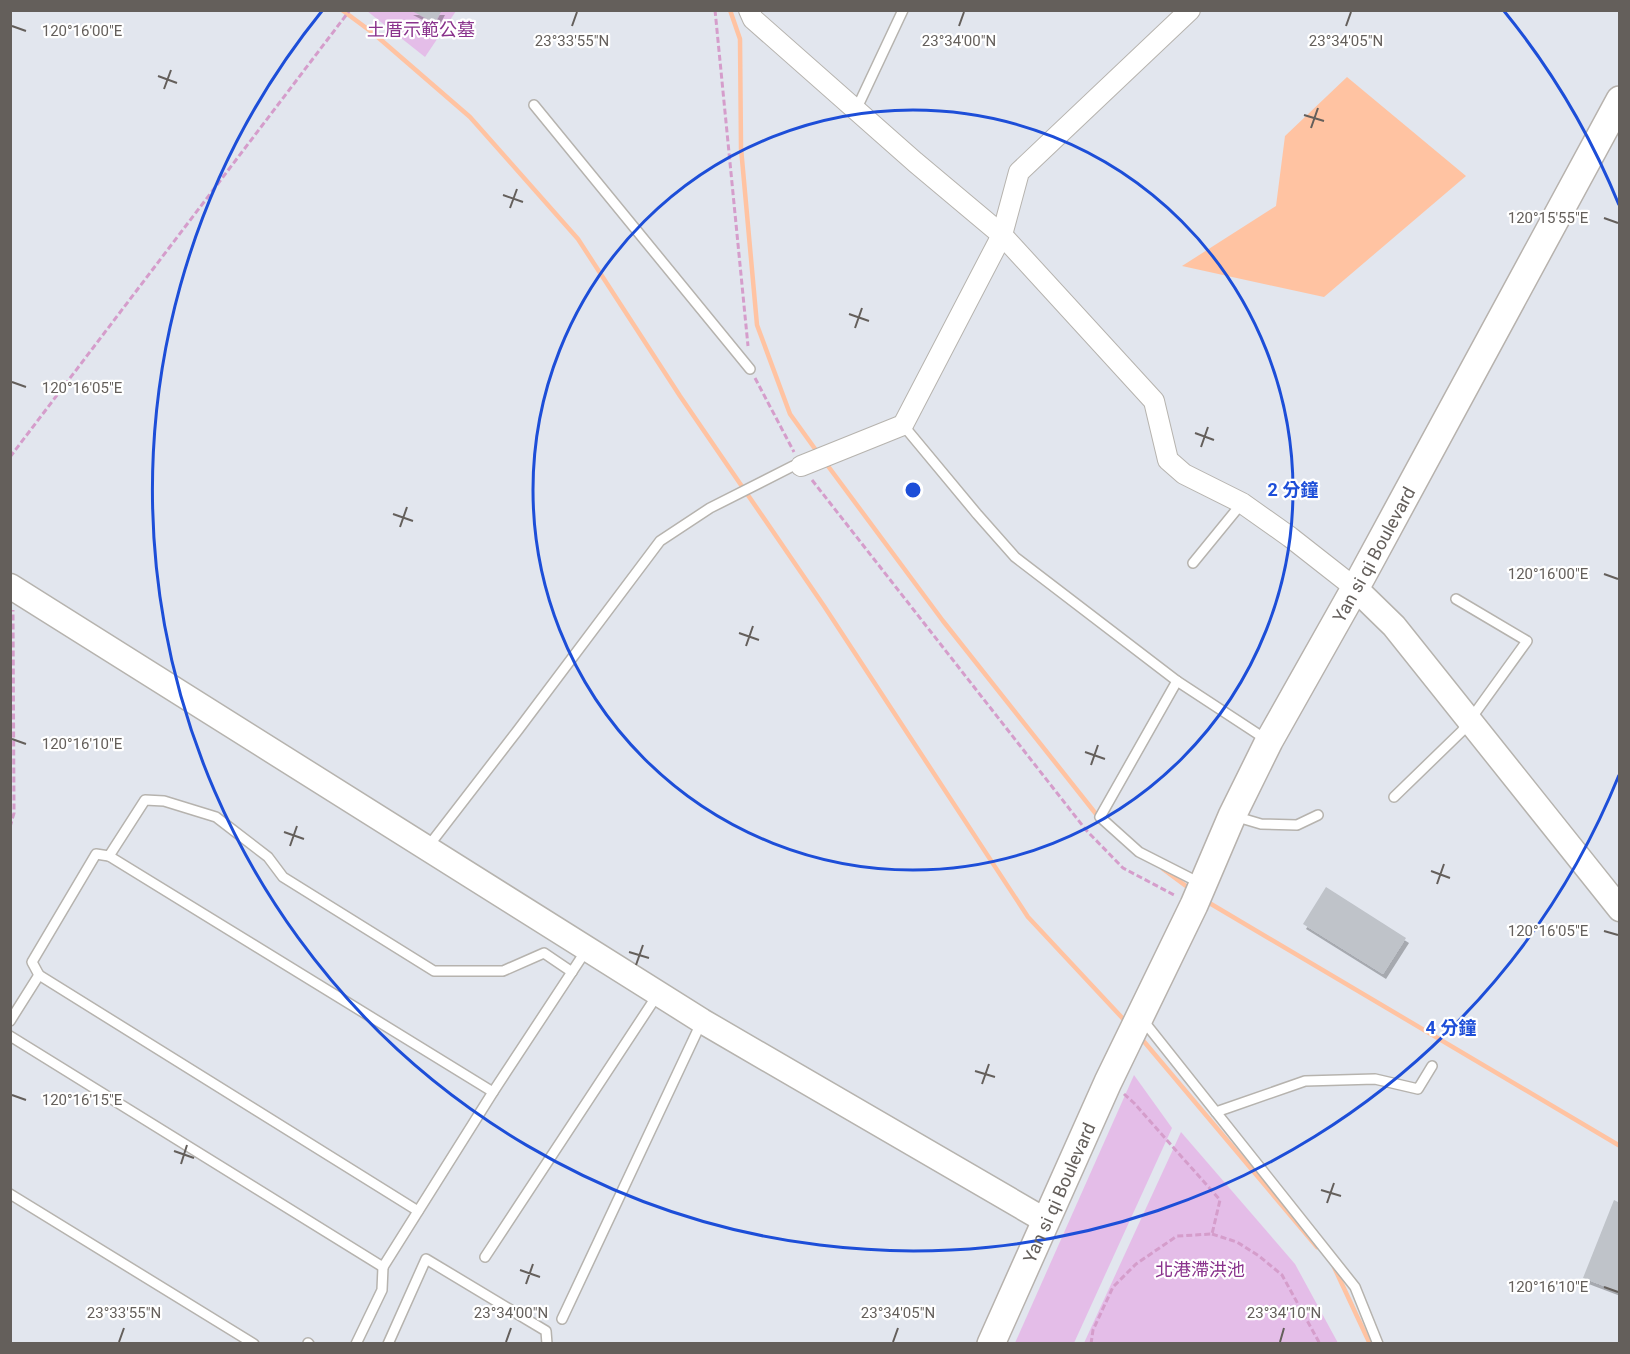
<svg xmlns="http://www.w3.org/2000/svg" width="1630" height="1354" viewBox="0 0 1630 1354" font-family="Roboto,'Noto Sans TC',sans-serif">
	<defs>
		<filter id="shadow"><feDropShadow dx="3" dy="5" stdDeviation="0" flood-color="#0004"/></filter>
	</defs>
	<rect width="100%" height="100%" fill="#e2e6ee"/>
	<!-- green -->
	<g fill="#e4bde8">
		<polygon points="367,11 456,11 425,57"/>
		<polygon points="1134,1075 1172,1128 1074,1343 1015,1343"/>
		<polygon points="1181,1132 1295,1264 1338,1343 1084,1343"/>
	</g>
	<!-- water -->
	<polygon fill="#ffc3a2" points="1347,77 1466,176 1324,297 1182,266 1276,206 1285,136"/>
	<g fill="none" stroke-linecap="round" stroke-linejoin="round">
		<!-- stream -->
		<g stroke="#ffc3a2" stroke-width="4.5">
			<polyline points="342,10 373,33 470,117 578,239 680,396 824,606 1028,917 1127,1023"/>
			<polyline points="730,10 740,39 741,148 757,325 790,414 818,453"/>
			<polyline points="825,462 943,621 1100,819"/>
			<polyline points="1163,869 1190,889"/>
			<polyline points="1206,901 1620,1146"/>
			<polyline points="1141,1038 1317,1247"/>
			<polyline points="1334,1267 1370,1344"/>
		</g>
	</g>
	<!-- building -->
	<g fill="#bfc3c9" filter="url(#shadow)">
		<polygon points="410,10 442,10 435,23"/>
		<polygon points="1326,887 1406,938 1383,974 1303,924"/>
		<polygon points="1614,1200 1620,1203 1620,1292 1583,1278"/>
	</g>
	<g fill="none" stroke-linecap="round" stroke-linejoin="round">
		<!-- service casing -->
		<g stroke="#b6b3ae" stroke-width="12">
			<g id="service">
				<polyline points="534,105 750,369"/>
				<polyline points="856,110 903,10"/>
				<polyline points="903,425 977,514 1015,557 1177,681 1267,740"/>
				<polyline points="1193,563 1242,503"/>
				<polyline points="1177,681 1100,817 1139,852 1200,883"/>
				<polyline points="1394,797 1462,731 1527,641 1456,599"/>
				<polyline points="1234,816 1261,824 1297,825 1318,815"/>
				<polyline points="427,848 518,730 660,541 710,508 793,466 801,466"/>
				<polyline points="39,975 32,962 96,854 109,856"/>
				<polyline points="1142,1019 1355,1287 1378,1344"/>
				<polyline points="10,1021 39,975 418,1211"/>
				<polyline points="10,1036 383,1267 493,1092 587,949"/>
				<polyline points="493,1092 109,856 145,800 164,801 216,817 268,857 283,877 434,971 503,971 544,953 572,972"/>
				<polyline points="1216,1112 1305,1081 1375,1079 1418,1089 1432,1066"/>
				<polyline points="10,1194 254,1344"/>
				<polyline points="485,1257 658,994"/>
				<polyline points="562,1319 702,1021"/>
				<polyline points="308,1343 309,1344"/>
				<polyline points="356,1344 382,1290 383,1267"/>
				<polyline points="388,1344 426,1259 546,1331 547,1344"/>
			</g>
		</g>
		<!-- minor casing -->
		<g stroke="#b6b3ae" stroke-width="22">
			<g id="minor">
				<polyline points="749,10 753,19 915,162 1002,235 1154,401 1168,460 1184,474 1242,503 1290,537 1355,588"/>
				<polyline points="801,466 903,425 1002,235 1019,172 1190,10"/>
			</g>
		</g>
		<!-- tertiary casing -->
		<g stroke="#b6b3ae" stroke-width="27">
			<g id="tertiary">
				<polyline points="10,586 702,1021 1046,1221"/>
				<polyline points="1355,588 1394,626 1620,909"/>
			</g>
		</g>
		<!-- secondary casing -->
		<g stroke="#b7b2ad" stroke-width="30">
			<g id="secondary">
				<path id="s1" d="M 991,1344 L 1108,1082 L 1194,905 L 1232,816 L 1269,741 L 1362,576 L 1620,100"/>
			</g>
		</g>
		<!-- path -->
		<g stroke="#d59dcb" stroke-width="3" stroke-dasharray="6 3" stroke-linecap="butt">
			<polyline points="715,10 748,346"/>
			<polyline points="755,378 794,452"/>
			<polyline points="10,457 350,10"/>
			<polyline points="812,480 1086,830 1123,868 1176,896"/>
			<polyline points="10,827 14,813 13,610"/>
			<polyline points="1212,1234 1237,1242 1259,1256 1282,1275 1320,1344"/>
			<polyline points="1091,1344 1093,1330 1113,1287 1136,1264 1177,1236 1212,1234 1220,1200 1134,1103 1124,1094"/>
		</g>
		<!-- service -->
		<use href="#service" stroke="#fff" stroke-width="9"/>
		<!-- minor -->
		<use href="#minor" stroke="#fff" stroke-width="20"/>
		<!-- tertiary -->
		<use href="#tertiary" stroke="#fff" stroke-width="24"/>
		<!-- secondary -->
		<use href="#secondary" stroke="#fff" stroke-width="27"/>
	</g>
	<!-- ticks -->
	<path fill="none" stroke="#645f5b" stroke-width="2" d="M 12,26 L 26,31M 572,26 L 577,12M 959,26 L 964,12M 1346,26 L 1351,12M 158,76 L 177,83M 164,89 L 171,70M 1304,115 L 1324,121M 1311,128 L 1318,108M 503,195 L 523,202M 510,208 L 517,189M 1604,218 L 1618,223M 849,314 L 869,321M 855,328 L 862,308M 12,382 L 26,387M 1195,433 L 1214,440M 1201,447 L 1208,427M 393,514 L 413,521M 400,527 L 407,507M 1604,574 L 1618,579M 739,633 L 759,640M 746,646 L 753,626M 12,739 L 26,744M 1085,752 L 1105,759M 1091,765 L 1098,745M 284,832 L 304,839M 290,846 L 297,826M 1431,871 L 1450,878M 1437,884 L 1444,864M 1604,931 L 1618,935M 629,952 L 649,958M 636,965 L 643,945M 975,1071 L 995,1077M 982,1084 L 989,1064M 12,1095 L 26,1100M 174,1151 L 194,1158M 181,1164 L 187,1145M 1321,1190 L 1341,1196M 1327,1203 L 1334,1183M 520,1270 L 540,1277M 526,1284 L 533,1264M 1604,1287 L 1618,1292M 119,1342 L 124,1328M 506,1342 L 511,1328M 893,1342 L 898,1328M 1280,1342 L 1284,1328"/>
	<!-- distance rings -->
	<g fill="none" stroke="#1d4ed8" stroke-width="3">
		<circle cx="913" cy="490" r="380"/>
		<path d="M1619 775A761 761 0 1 1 322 11M1504 11A761 761 0 0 1 1619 205"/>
	</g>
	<g text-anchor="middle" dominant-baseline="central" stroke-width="4.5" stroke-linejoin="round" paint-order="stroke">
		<!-- park labels -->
		<g font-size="18" fill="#89328c" stroke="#fff">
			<text x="421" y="29">土厝示範公墓</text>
			<text x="1200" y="1269">北港滯洪池</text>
		</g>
		<!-- street labels -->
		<g font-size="18" fill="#645f5b" stroke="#fff">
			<text stroke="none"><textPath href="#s1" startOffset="878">Yan si qi Boulevard</textPath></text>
			<text stroke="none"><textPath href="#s1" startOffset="166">Yan si qi Boulevard</textPath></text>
		</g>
	</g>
	<g font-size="15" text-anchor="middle" fill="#645f5b" stroke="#fff" stroke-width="4.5" stroke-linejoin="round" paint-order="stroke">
		<text x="82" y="36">120°16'00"E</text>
		<text x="572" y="46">23°33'55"N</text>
		<text x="959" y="46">23°34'00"N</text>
		<text x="1346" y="46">23°34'05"N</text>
		<text x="1548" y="223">120°15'55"E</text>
		<text x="82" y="393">120°16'05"E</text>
		<text x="1548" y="579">120°16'00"E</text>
		<text x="82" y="749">120°16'10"E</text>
		<text x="1548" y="936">120°16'05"E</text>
		<text x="82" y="1105">120°16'15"E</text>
		<text x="1548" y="1292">120°16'10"E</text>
		<text x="124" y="1318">23°33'55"N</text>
		<text x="511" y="1318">23°34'00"N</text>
		<text x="898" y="1318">23°34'05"N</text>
		<text x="1284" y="1318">23°34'10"N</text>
	</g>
	<circle cx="913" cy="490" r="9" fill="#1d4ed8" stroke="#fff" stroke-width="3"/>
	<g font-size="18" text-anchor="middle" font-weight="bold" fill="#1d4ed8" stroke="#fff" stroke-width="4.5" stroke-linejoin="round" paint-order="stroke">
		<text x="1293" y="496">2 分鐘</text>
		<text x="1451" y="1034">4 分鐘</text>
	</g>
	<!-- border -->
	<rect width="1630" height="1354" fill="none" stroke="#645f5b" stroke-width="24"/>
</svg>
